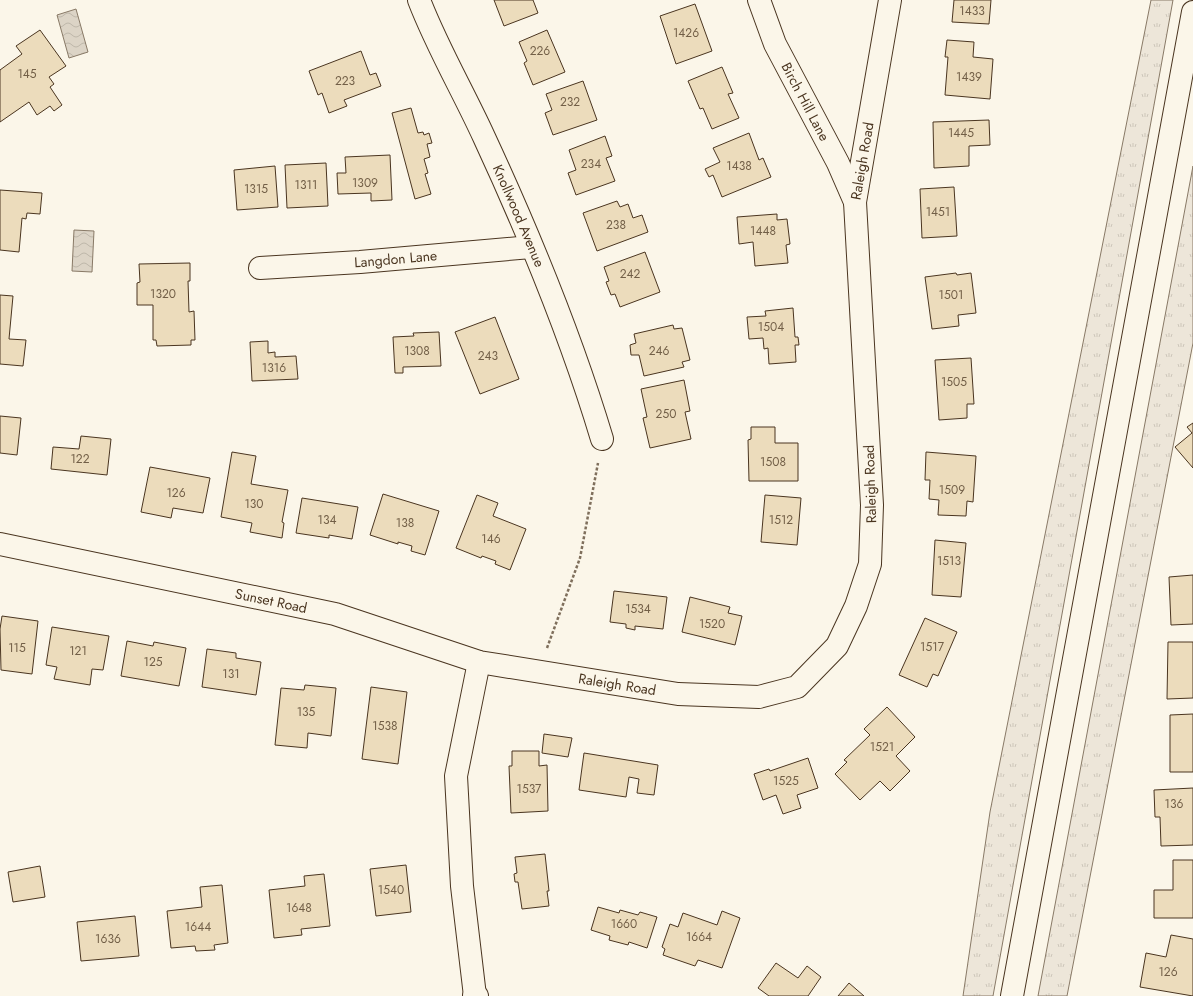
<svg xmlns="http://www.w3.org/2000/svg" width="1193" height="996" viewBox="0 0 1193 996" font-family="Jost,sans-serif">
	<defs>
		<pattern id="grass-tufts" width="24" height="20" patternUnits="userSpaceOnUse"><rect width="24" height="20" fill="#ede6d9"/><path d="M3 7l-1-3M5 7V3M7 7l1-3M15 17l-1-3M17 17v-4M19 17l1-3" fill="none" stroke="#cdc6ba"/></pattern>
		<pattern id="water-waves" width="16" height="10" patternUnits="userSpaceOnUse"><rect width="16" height="10" fill="#dcd4c6"/><path d="M0 5q4-4 8 0t8 0" fill="none" stroke="#beb7aa"/></pattern>
	</defs>
	<rect width="100%" height="100%" fill="#fbf6e9"/>
	<!-- grass -->
	<g fill="url(#grass-tufts)" stroke="#887966">
		<polygon points="1151,0 1173,0 993,996 963,996 990,812"/>
		<polygon points="1193,166 1193,343 1067,996 1038,996"/>
	</g>
	<!-- water -->
	<g fill="url(#water-waves)" stroke="#887966">
		<polygon points="76,9 88,52 69,58 57,15"/>
		<polygon points="74,230 94,231 92,272 72,271"/>
	</g>
	<!-- building -->
	<g fill="#ecdcbc" stroke="#4a3520">
		<polygon points="494,0 533,0 538,13 504,26"/>
		<polygon points="954,0 991,0 989,24 952,22"/>
		<polygon points="695,4 712,51 676,64 660,16"/>
		<polygon points="40,30 66,66 49,77 54,84 50,87 62,105 54,111 50,106 37,115 29,102 0,122 0,70 22,54 16,46"/>
		<polygon points="547,30 565,72 533,85 524,63 527,61 519,42"/>
		<polygon points="947,40 974,42 973,57 993,59 990,99 945,95 948,57 945,57"/>
		<polygon points="361,51 370,75 376,73 381,86 344,100 347,106 329,113 322,93 318,95 309,71"/>
		<polygon points="722,67 733,93 728,94 739,118 712,129 703,108 700,109 688,81"/>
		<polygon points="583,81 597,120 553,135 545,113 552,110 546,94"/>
		<polygon points="411,108 418,133 423,132 424,135 429,133 432,143 427,144 430,157 424,159 428,173 425,174 431,194 415,199 392,113"/>
		<polygon points="989,120 990,145 969,146 969,166 934,168 933,122"/>
		<polygon points="749,133 759,160 763,158 771,177 722,197 713,175 709,177 705,169 720,162 713,148"/>
		<polygon points="605,136 612,156 606,158 615,181 576,195 568,173 576,170 569,150"/>
		<polygon points="390,155 392,200 371,201 371,193 338,194 337,173 346,173 345,157"/>
		<polygon points="326,163 328,206 287,208 285,165"/>
		<polygon points="275,166 278,207 237,210 234,170"/>
		<polygon points="954,187 957,236 922,238 920,189"/>
		<polygon points="0,190 42,193 40,214 27,213 26,219 22,218 19,252 0,250"/>
		<polygon points="617,201 620,207 628,204 633,218 642,215 648,232 597,251 583,213"/>
		<polygon points="777,214 777,220 787,219 790,244 786,245 788,263 755,266 753,242 739,244 737,217"/>
		<polygon points="645,252 660,292 620,307 615,294 611,295 606,282 609,281 604,267"/>
		<polygon points="190,263 190,281 188,281 189,312 194,311 195,340 191,340 191,345 157,346 156,340 153,340 153,305 137,305 137,283 140,282 139,264"/>
		<polygon points="956,273 957,275 971,273 976,313 958,315 959,326 932,329 925,277"/>
		<polygon points="0,295 13,296 9,339 26,340 23,366 0,364"/>
		<polygon points="793,308 795,337 798,337 799,345 795,345 796,362 769,364 768,348 764,349 763,338 749,339 747,317 766,316 765,311"/>
		<polygon points="495,317 519,379 480,394 455,332"/>
		<polygon points="673,325 674,329 682,328 690,360 682,362 684,367 644,376 639,355 631,355 630,345 636,343 634,334"/>
		<polygon points="439,332 441,366 403,367 403,373 395,373 393,337 414,336 413,333"/>
		<polygon points="268,341 268,353 275,352 275,357 296,356 298,379 252,381 250,342"/>
		<polygon points="971,358 974,404 967,404 967,418 939,420 935,360"/>
		<polygon points="684,380 690,411 685,412 691,439 650,448 643,418 647,417 641,389"/>
		<polygon points="0,416 21,418 17,455 0,453"/>
		<polygon points="1193,423 1193,468 1175,447 1192,433 1187,427"/>
		<polygon points="751,427 775,427 775,443 798,443 798,481 749,481 748,440 751,439"/>
		<polygon points="81,436 111,439 107,475 51,469 53,447 79,449"/>
		<polygon points="232,452 256,456 251,484 288,490 282,522 284,523 282,538 250,532 252,523 221,517"/>
		<polygon points="926,452 976,456 973,502 967,501 966,516 938,515 939,500 929,499 930,480 925,480"/>
		<polygon points="150,467 210,478 203,513 173,508 171,518 141,512"/>
		<polygon points="383,494 439,511 425,555 411,551 412,546 398,542 398,544 370,535"/>
		<polygon points="477,495 498,503 493,516 526,529 510,570 495,564 496,561 482,556 481,558 456,548"/>
		<polygon points="765,495 801,498 797,545 761,542"/>
		<polygon points="302,498 358,507 352,539 329,535 329,538 296,533"/>
		<polygon points="935,540 966,543 961,597 932,595"/>
		<polygon points="1193,575 1193,624 1171,625 1169,577"/>
		<polygon points="614,591 667,597 663,629 635,626 635,630 626,628 626,624 610,622"/>
		<polygon points="690,597 730,607 728,613 742,616 735,645 682,632"/>
		<polygon points="2,616 38,621 32,674 1,670 0,629"/>
		<polygon points="925,618 957,632 938,676 933,674 927,687 899,675"/>
		<polygon points="52,627 109,636 103,670 92,669 90,685 54,679 57,667 46,665"/>
		<polygon points="127,641 153,646 154,642 186,648 179,686 121,676"/>
		<polygon points="1168,642 1193,642 1193,698 1167,699"/>
		<polygon points="207,649 236,653 236,658 261,662 256,695 202,687"/>
		<polygon points="305,685 336,688 331,736 308,733 307,748 275,745 281,688 304,690"/>
		<polygon points="371,687 407,692 398,764 362,759"/>
		<polygon points="887,707 915,737 896,756 910,771 890,791 880,781 860,800 835,774 847,762 844,760 870,735 864,729"/>
		<polygon points="1193,714 1193,772 1170,772 1170,715"/>
		<polygon points="544,734 572,738 568,757 542,753"/>
		<polygon points="512,751 539,751 539,766 547,765 548,811 511,813 509,766 512,766"/>
		<polygon points="584,753 658,765 654,795 637,793 639,779 629,777 626,797 579,790"/>
		<polygon points="808,758 818,788 797,795 801,808 783,814 776,795 763,800 754,774 769,769 770,771"/>
		<polygon points="1193,788 1193,845 1161,846 1160,817 1155,817 1154,790"/>
		<polygon points="545,854 549,891 547,891 549,906 522,909 518,882 515,882 514,874 517,873 515,857"/>
		<polygon points="1173,860 1193,860 1193,918 1154,918 1154,890 1173,890"/>
		<polygon points="406,865 411,912 376,916 370,869"/>
		<polygon points="40,866 45,897 13,902 8,872"/>
		<polygon points="324,874 330,926 301,929 302,935 274,938 269,890 305,886 304,876"/>
		<polygon points="222,885 228,943 214,945 215,950 196,951 195,946 171,948 167,911 202,907 200,887"/>
		<polygon points="598,907 619,913 620,910 638,915 640,912 657,917 647,948 629,942 628,945 609,940 610,936 591,930"/>
		<polygon points="722,911 740,918 722,968 698,960 695,966 663,955 665,949 662,947 670,924 678,927 683,913 717,925"/>
		<polygon points="135,916 139,956 81,961 77,922"/>
		<polygon points="1171,935 1193,939 1193,996 1140,987 1146,953 1166,957"/>
		<polygon points="776,963 798,978 807,966 821,977 808,996 769,996 758,988"/>
		<polygon points="849,983 864,996 838,996"/>
	</g>
	<g fill="none" stroke-linecap="round" stroke-linejoin="round">
		<!-- minor casing -->
		<g stroke="#4a3520" stroke-width="24">
			<g id="minor">
				<path id="s1" d="M 419,0 C 437,47 463,91 484,137 C 529,234 571,336 602,439"/>
				<path id="s2" d="M 759,0 L 775,44 L 838,163 L 855,202"/>
				<path id="s3" d="M 260,268 L 360,262 L 531,247"/>
				<path id="s4" d="M 0,544 L 335,614 L 479,662 L 678,694 L 759,697 L 797,687 L 837,646 L 856,606 L 870,564 L 872,505 L 855,202 L 890,0"/>
				<polyline points="475,996 462,886 456,776 479,662"/>
			</g>
		</g>
		<!-- primary casing -->
		<g stroke="#4a3520" stroke-width="24">
			<polyline id="primary" points="474,996 477,996"/>
		</g>
		<!-- motorway casing -->
		<g stroke="#4a3520" stroke-width="24">
			<polyline id="motorway" points="1012,996 1193,12"/>
		</g>
		<!-- path -->
		<polyline stroke="#7f6f5c" stroke-width="2.5" stroke-dasharray="3 2" stroke-linecap="butt" points="547,648 580,558 598,463"/>
		<!-- minor -->
		<use href="#minor" stroke="#fbf6e9" stroke-width="22"/>
		<!-- primary -->
		<use href="#primary" stroke="#fbf6e9" stroke-width="22"/>
		<!-- motorway -->
		<use href="#motorway" stroke="#fbf6e9" stroke-width="22"/>
	</g>
	<g text-anchor="middle" dominant-baseline="central" stroke-width="3" stroke-linejoin="round" paint-order="stroke">
		<!-- number labels -->
		<g font-size="12" fill="#725f47">
			<text x="972" y="11">1433</text>
			<text x="686" y="33">1426</text>
			<text x="540" y="51">226</text>
			<text x="27" y="74">145</text>
			<text x="969" y="77">1439</text>
			<text x="345" y="81">223</text>
			<text x="570" y="102">232</text>
			<text x="961" y="133">1445</text>
			<text x="591" y="164">234</text>
			<text x="739" y="166">1438</text>
			<text x="365" y="183">1309</text>
			<text x="306" y="185">1311</text>
			<text x="256" y="189">1315</text>
			<text x="938" y="212">1451</text>
			<text x="616" y="225">238</text>
			<text x="763" y="231">1448</text>
			<text x="630" y="274">242</text>
			<text x="163" y="294">1320</text>
			<text x="951" y="295">1501</text>
			<text x="771" y="327">1504</text>
			<text x="417" y="351">1308</text>
			<text x="659" y="351">246</text>
			<text x="488" y="356">243</text>
			<text x="274" y="368">1316</text>
			<text x="954" y="382">1505</text>
			<text x="666" y="414">250</text>
			<text x="80" y="459">122</text>
			<text x="773" y="462">1508</text>
			<text x="952" y="490">1509</text>
			<text x="176" y="493">126</text>
			<text x="254" y="504">130</text>
			<text x="327" y="520">134</text>
			<text x="781" y="520">1512</text>
			<text x="405" y="523">138</text>
			<text x="491" y="539">146</text>
			<text x="949" y="561">1513</text>
			<text x="638" y="609">1534</text>
			<text x="712" y="624">1520</text>
			<text x="932" y="647">1517</text>
			<text x="17" y="648">115</text>
			<text x="78" y="651">121</text>
			<text x="153" y="662">125</text>
			<text x="231" y="674">131</text>
			<text x="306" y="712">135</text>
			<text x="385" y="726">1538</text>
			<text x="882" y="747">1521</text>
			<text x="786" y="781">1525</text>
			<text x="529" y="789">1537</text>
			<text x="1174" y="804">136</text>
			<text x="391" y="890">1540</text>
			<text x="299" y="908">1648</text>
			<text x="624" y="924">1660</text>
			<text x="198" y="927">1644</text>
			<text x="699" y="937">1664</text>
			<text x="108" y="939">1636</text>
			<text x="1168" y="972">126</text>
		</g>
		<!-- street labels -->
		<g font-size="14" fill="#4a3520" stroke="#fbf6e9">
			<text stroke="none"><textPath href="#s2" startOffset="112">Birch Hill Lane</textPath></text>
			<text stroke="none"><textPath href="#s4" startOffset="1366">Raleigh Road</textPath></text>
			<text stroke="none"><textPath href="#s1" startOffset="238">Knollwood Avenue</textPath></text>
			<text stroke="none"><textPath href="#s3" startOffset="136">Langdon Lane</textPath></text>
			<text transform="translate(870 484) rotate(-92)">Raleigh Road</text>
			<text stroke="none"><textPath href="#s4" startOffset="277">Sunset Road</textPath></text>
			<text stroke="none"><textPath href="#s4" startOffset="634">Raleigh Road</textPath></text>
		</g>
	</g>
</svg>
